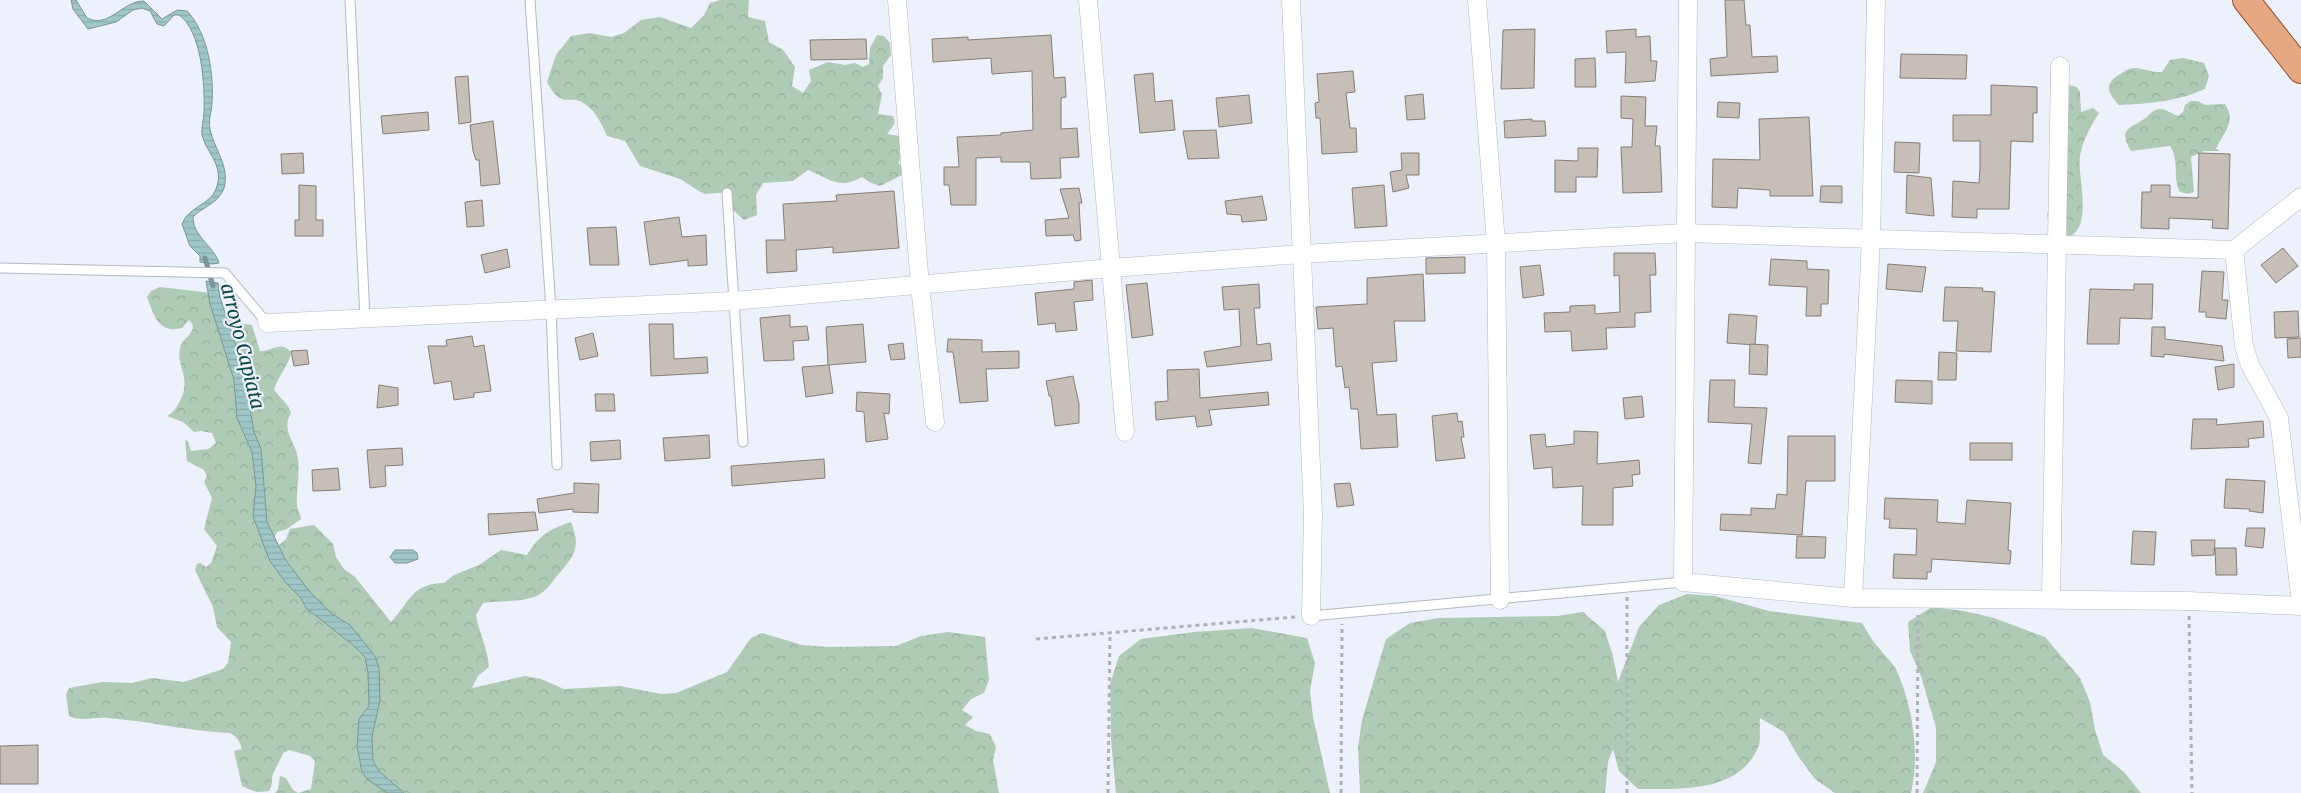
<svg xmlns="http://www.w3.org/2000/svg" width="2301" height="793" viewBox="0 0 2301 793" font-family="Merriweather,serif">
	<defs>
		<pattern id="forest-crowns" width="20" height="18" patternUnits="userSpaceOnUse" patternTransform="scale(1.25)"><rect width="20" height="18" fill="#afcbb6"/><path d="M2 6a3 3 0 1 1 6 0M12 15a3 3 0 1 1 6 0" fill="none" stroke="#96ae9c"/></pattern>
		<pattern id="water-rules" width="6" height="5" patternUnits="userSpaceOnUse" patternTransform="scale(1.25)"><rect width="6" height="5" fill="#a0c7c7"/><path d="M0 2.5h6" fill="none" stroke="#8aabab"/></pattern>
	</defs>
	<rect width="100%" height="100%" fill="#ecf1fb"/>
	<!-- forest -->
	<g fill="url(#forest-crowns)">
		<path d="M 720,0 L 749,0 L 748,17 L 765,21 L 769,42 L 783,50 L 795,67 L 792,86 L 803,93 L 811,81 L 809,70 L 828,62 L 845,65 L 855,63 L 863,67 L 869,64 L 870,48 L 877,35 L 884,36 L 890,43 L 891,55 L 883,66 L 883,78 L 878,86 L 882,95 L 878,114 L 893,116 L 895,123 L 887,134 L 900,136 L 903,152 L 898,163 L 905,169 L 902,175 L 880,186 L 869,182 L 862,177 C 839,190 830,179 808,170 L 793,181 L 763,183 L 756,195 L 757,215 L 744,220 L 733,210 L 732,192 L 704,194 L 680,179 L 640,166 L 625,141 L 607,136 C 602,125 596,111 585,104 C 569,93 562,111 547,82 L 556,55 L 571,36 L 590,33 L 611,37 L 624,33 L 641,20 L 660,17 L 691,28 L 704,15 L 710,3 Z"/>
		<path d="M 2183,58 L 2204,63 L 2209,76 L 2205,89 C 2179,101 2148,104 2119,105 C 2108,93 2103,84 2120,74 C 2124,72 2129,68 2134,68 C 2144,68 2152,73 2162,72 L 2170,60 Z"/>
		<path d="M 2063,84 L 2077,87 L 2080,92 L 2081,112 L 2093,108 L 2099,113 C 2091,126 2082,141 2080,156 C 2077,178 2095,230 2066,238 L 2049,228 L 2047,214 L 2055,193 Z"/>
		<path d="M 2191,101 L 2198,101 L 2205,105 L 2225,104 C 2237,122 2223,133 2216,149 L 2220,151 L 2204,151 L 2191,157 L 2194,192 L 2188,194 L 2180,192 C 2172,177 2180,160 2170,146 L 2131,151 C 2117,127 2131,129 2147,117 C 2151,113 2154,109 2160,109 C 2166,109 2172,114 2178,116 L 2183,112 L 2185,105 Z"/>
		<path d="M 160,287 L 211,293 L 222,313 L 228,315 L 238,323 L 252,325 L 260,351 C 273,351 281,340 291,352 C 289,366 277,377 274,390 L 288,406 L 291,413 C 281,429 294,441 297,454 C 301,472 296,487 297,505 C 297,510 301,514 301,519 L 287,529 L 277,532 L 274,538 L 275,545 L 279,545 L 286,539 L 290,529 L 314,525 L 333,544 L 336,557 L 344,569 L 355,577 L 391,622 C 409,603 412,583 444,583 L 454,575 L 479,565 L 501,550 L 527,555 C 537,537 551,528 571,522 C 582,549 573,557 556,577 C 552,582 547,590 540,594 C 526,603 500,600 483,603 L 476,615 C 479,633 488,649 489,667 L 478,676 L 472,688 L 525,676 L 541,679 L 564,689 L 620,686 L 661,694 L 676,693 L 727,672 L 751,638 L 762,633 L 802,645 L 828,647 L 896,646 L 921,636 L 948,632 L 985,637 L 989,680 L 984,693 L 971,699 L 962,710 L 973,717 L 965,725 L 976,731 L 990,734 L 996,747 L 993,760 L 999,793 L 275,793 L 278,789 L 280,776 L 286,778 L 293,790 L 298,793 L 311,789 L 315,761 L 310,756 L 289,750 L 283,753 C 280,761 277,765 274,772 C 270,779 274,784 269,791 C 259,793 251,791 242,786 L 234,751 L 242,749 C 240,741 237,737 230,733 C 188,731 148,721 107,718 C 94,717 81,722 69,716 L 66,695 L 69,688 L 102,682 L 132,683 L 152,678 L 184,682 L 223,669 L 228,663 L 231,642 L 217,627 L 213,607 L 195,570 L 197,564 L 200,563 L 206,567 L 211,563 L 217,546 L 204,529 L 212,498 L 204,482 L 207,476 L 204,470 L 187,461 L 185,440 L 188,441 L 191,451 L 208,449 L 216,443 L 212,433 L 201,431 L 194,432 L 183,422 L 167,416 C 174,412 176,408 180,401 C 192,377 176,368 180,348 C 182,338 193,336 193,325 L 189,320 L 182,328 C 158,334 154,315 147,297 L 151,291 Z"/>
		<path d="M 1687,594 L 1715,596 L 1769,611 L 1862,623 C 1867,631 1872,641 1879,648 C 1884,655 1892,662 1896,669 C 1913,706 1920,754 1911,793 L 1835,793 L 1815,779 L 1798,756 L 1784,732 L 1760,718 C 1759,726 1761,737 1759,745 C 1741,793 1681,789 1638,789 L 1619,771 L 1613,749 L 1608,762 L 1605,793 L 1360,793 L 1358,747 L 1362,720 L 1386,639 L 1410,623 L 1439,618 L 1557,616 L 1583,612 L 1605,631 L 1613,656 L 1618,682 L 1639,627 L 1659,605 Z"/>
		<polygon points="1932,607 1964,611 1994,618 2045,637 2080,678 2090,702 2095,730 2103,755 2124,772 2141,793 1923,793 1936,762 1936,728 1921,676 1910,651 1908,622"/>
		<polygon points="1252,628 1307,638 1315,663 1310,691 1313,717 1330,793 1116,793 1111,740 1110,684 1119,656 1141,639 1194,632"/>
	</g>
	<!-- water -->
	<g fill="url(#water-rules)" stroke="#7a9697">
		<path d="M 71,0 L 76,0 L 87,18 C 109,29 122,1 144,1 L 162,19 L 177,10 L 187,11 C 208,33 214,74 212,102 C 212,112 208,119 210,129 C 214,149 230,166 224,188 C 220,201 206,206 196,214 L 193,217 C 193,237 214,246 219,263 L 212,264 L 200,262 L 200,256 L 190,246 L 182,224 C 188,207 210,205 216,189 C 225,166 207,154 202,135 C 201,127 204,120 204,112 C 205,86 202,31 179,15 L 174,15 L 164,26 L 157,24 L 150,11 L 142,8 L 133,10 L 116,22 L 88,29 L 73,9 Z"/>
		<polygon points="206,281 218,283 220,297 242,365 254,432 261,449 267,522 285,559 308,590 332,614 350,625 375,656 379,668 380,700 372,737 373,761 379,771 404,793 387,793 367,779 362,772 357,746 359,719 369,706 368,673 365,657 353,645 306,608 301,598 285,582 270,561 264,546 253,516 256,486 252,452 237,418 234,380 210,304"/>
		<polygon points="395,550 413,550 417,553 418,559 407,563 395,563 390,557"/>
	</g>
	<g fill="none" stroke-linecap="round" stroke-linejoin="round">
		<!-- stream -->
		<polyline stroke="#7a9697" stroke-width="5" points="205,258 213,286"/>
	</g>
	<!-- building -->
	<g fill="#c7beb8" stroke="#867d77">
		<polygon points="1725,0 1744,0 1746,25 1750,25 1752,57 1777,56 1778,72 1711,76 1710,59 1727,57"/>
		<polygon points="1535,29 1534,88 1501,89 1503,30"/>
		<polygon points="1636,29 1636,37 1650,36 1651,61 1657,61 1655,81 1625,83 1626,52 1607,53 1606,31"/>
		<polygon points="1051,35 1054,78 1065,77 1066,97 1061,98 1061,129 1077,128 1079,157 1060,158 1061,178 1031,179 1030,162 1001,162 1001,157 976,158 976,205 951,205 949,185 944,185 944,167 959,167 957,137 1001,135 1001,133 1033,130 1032,71 992,74 991,58 933,62 932,39 968,37 968,40"/>
		<polygon points="866,39 867,59 811,60 810,40"/>
		<polygon points="1901,54 1967,55 1966,79 1900,78"/>
		<polygon points="1595,58 1596,87 1575,87 1575,59"/>
		<polygon points="1353,71 1355,92 1346,93 1350,128 1356,128 1357,152 1322,154 1320,118 1316,118 1315,103 1319,102 1317,74"/>
		<polygon points="1153,73 1155,102 1172,100 1175,130 1140,133 1134,75"/>
		<polygon points="468,76 471,122 459,124 455,77"/>
		<polygon points="1991,85 2037,87 2037,113 2033,113 2033,142 2011,141 2009,209 1977,209 1977,218 1952,217 1953,181 1979,183 1980,168 1980,141 1953,141 1953,115 1991,115"/>
		<polygon points="1423,94 1425,119 1407,120 1405,96"/>
		<polygon points="1249,95 1252,123 1219,127 1216,98"/>
		<polygon points="1621,96 1646,97 1645,126 1657,126 1655,146 1660,146 1662,192 1623,193 1621,147 1632,147 1633,119 1621,118"/>
		<polygon points="1718,102 1740,103 1739,118 1717,117"/>
		<polygon points="428,112 429,130 383,134 381,116"/>
		<polygon points="1809,117 1813,196 1770,196 1770,190 1738,188 1737,208 1712,207 1713,159 1760,160 1759,119"/>
		<polygon points="1532,119 1532,121 1545,121 1546,136 1505,138 1504,121"/>
		<polygon points="493,121 500,184 481,186 479,160 476,160 473,151 470,125"/>
		<polygon points="1216,130 1219,158 1188,159 1183,131"/>
		<polygon points="1895,142 1920,143 1919,173 1894,172"/>
		<polygon points="1578,148 1598,148 1597,177 1576,177 1576,192 1555,192 1555,160 1578,161"/>
		<polygon points="303,153 304,173 282,174 281,154"/>
		<polygon points="1401,153 1419,153 1419,175 1406,175 1409,188 1393,192 1390,172 1402,170"/>
		<polygon points="2199,153 2230,154 2228,229 2212,228 2213,220 2169,218 2169,229 2141,228 2142,192 2151,192 2151,185 2170,185 2170,197 2198,198"/>
		<polygon points="1907,175 1931,178 1934,216 1906,213"/>
		<polygon points="299,185 316,186 316,220 323,220 323,236 295,236 295,220 299,220"/>
		<polygon points="1384,185 1387,226 1355,228 1352,188"/>
		<polygon points="1821,186 1842,186 1842,203 1820,202"/>
		<polygon points="1079,188 1082,203 1079,203 1081,240 1075,241 1073,235 1046,236 1045,220 1069,218 1060,189"/>
		<polygon points="894,191 899,248 833,253 833,247 796,250 797,271 767,273 766,240 785,240 783,204 837,201 836,195"/>
		<polygon points="1262,196 1267,220 1242,222 1241,215 1227,214 1225,201"/>
		<polygon points="482,200 484,226 467,227 465,202"/>
		<polygon points="679,217 682,237 706,235 707,265 688,266 688,260 650,265 644,222"/>
		<polygon points="616,227 619,265 590,265 587,228"/>
		<polygon points="2283,248 2298,266 2276,283 2261,265"/>
		<polygon points="507,249 510,267 485,273 481,255"/>
		<polygon points="1614,253 1655,253 1656,275 1650,275 1651,312 1635,313 1635,327 1606,328 1607,349 1572,351 1571,331 1545,332 1544,313 1570,312 1570,306 1595,305 1595,314 1620,312 1619,275 1614,276"/>
		<polygon points="1465,257 1465,273 1426,274 1426,258"/>
		<polygon points="1771,259 1807,261 1807,269 1829,270 1828,304 1821,304 1821,316 1806,316 1807,287 1769,285"/>
		<polygon points="1888,264 1926,267 1922,292 1886,289"/>
		<polygon points="1540,265 1544,295 1523,298 1520,267"/>
		<polygon points="2202,271 2224,272 2222,300 2228,300 2226,319 2206,317 2206,312 2199,312"/>
		<polygon points="1423,274 1425,321 1394,321 1397,361 1372,363 1377,415 1396,414 1398,447 1361,449 1358,409 1351,409 1349,387 1345,388 1342,366 1336,367 1333,328 1318,329 1316,307 1367,304 1367,278"/>
		<polygon points="1092,280 1093,300 1074,302 1077,330 1056,332 1055,323 1038,325 1035,293 1074,289 1074,282"/>
		<polygon points="1147,283 1153,335 1132,338 1126,285"/>
		<polygon points="1259,284 1260,308 1254,308 1257,345 1270,343 1272,360 1207,367 1204,352 1241,346 1239,309 1224,310 1222,287"/>
		<polygon points="2134,284 2153,284 2152,319 2120,318 2119,344 2087,344 2090,289 2134,290"/>
		<polygon points="1945,287 1983,288 1982,291 1995,292 1991,352 1956,351 1958,321 1943,321"/>
		<polygon points="2298,311 2299,337 2275,338 2274,312"/>
		<polygon points="1729,314 1757,316 1755,345 1727,343"/>
		<polygon points="790,315 790,327 807,326 809,340 793,341 794,360 764,361 760,318"/>
		<polygon points="649,324 673,324 674,359 707,357 708,373 651,376"/>
		<polygon points="863,324 866,362 829,365 833,393 806,397 802,367 828,365 826,327"/>
		<polygon points="2152,327 2165,327 2165,339 2222,346 2224,361 2164,354 2164,357 2151,356"/>
		<polygon points="593,333 598,356 580,360 575,338"/>
		<polygon points="472,336 474,347 484,345 491,391 474,393 474,397 454,400 451,381 434,384 428,346 447,346 446,340"/>
		<polygon points="2301,338 2301,357 2288,358 2287,339"/>
		<polygon points="948,339 982,340 982,352 1019,351 1019,368 986,369 988,401 960,403 953,352 947,352"/>
		<polygon points="903,343 905,359 891,360 888,345"/>
		<polygon points="1750,344 1768,345 1767,375 1749,374"/>
		<polygon points="307,350 309,364 294,366 291,351"/>
		<polygon points="1939,352 1957,353 1956,380 1938,380"/>
		<polygon points="2234,364 2234,387 2218,390 2215,367"/>
		<polygon points="1199,369 1200,398 1268,392 1269,405 1209,410 1212,425 1197,427 1195,416 1156,420 1155,402 1168,401 1167,370"/>
		<polygon points="1073,376 1079,404 1079,423 1055,426 1051,396 1049,396 1046,381"/>
		<polygon points="1710,380 1735,380 1734,407 1767,408 1761,464 1748,463 1752,424 1708,422"/>
		<polygon points="1896,380 1932,381 1932,404 1895,402"/>
		<polygon points="379,385 398,388 398,405 377,408"/>
		<polygon points="857,392 890,394 889,414 884,413 888,439 866,442 864,412 856,411"/>
		<polygon points="595,394 614,394 615,411 596,411"/>
		<polygon points="1642,396 1644,417 1625,419 1623,398"/>
		<polygon points="1457,413 1458,422 1462,421 1464,437 1461,437 1465,458 1436,461 1432,416"/>
		<polygon points="2193,419 2217,419 2216,425 2263,421 2264,437 2248,439 2249,447 2191,449"/>
		<polygon points="1574,431 1598,432 1597,464 1639,460 1640,474 1632,475 1633,486 1613,488 1613,525 1582,525 1583,486 1553,488 1552,467 1534,469 1530,435 1545,434 1546,447 1574,444"/>
		<polygon points="709,435 710,458 665,461 663,438"/>
		<polygon points="1788,436 1835,436 1835,481 1806,481 1802,535 1720,530 1721,514 1751,515 1751,508 1775,509 1777,494 1787,495"/>
		<polygon points="620,440 621,459 591,461 590,442"/>
		<rect x="1970" y="443" width="42" height="17"/>
		<polygon points="402,448 403,465 385,466 386,486 370,488 367,450"/>
		<polygon points="824,459 825,478 732,486 731,466"/>
		<polygon points="338,468 340,490 313,491 312,470"/>
		<polygon points="2226,479 2265,481 2263,513 2249,511 2250,509 2224,508"/>
		<polygon points="574,483 599,484 598,513 573,512 573,509 539,513 537,499 574,493"/>
		<polygon points="1350,483 1354,505 1337,507 1334,484"/>
		<polygon points="1885,498 1938,500 1937,522 1965,524 1967,500 2011,503 2008,550 2011,551 2010,564 1932,559 1931,572 1927,572 1927,579 1893,578 1894,554 1916,555 1917,529 1889,528 1890,519 1884,519"/>
		<polygon points="535,512 538,530 489,535 488,514"/>
		<polygon points="2247,528 2265,528 2263,548 2245,546"/>
		<polygon points="2133,531 2156,532 2154,565 2131,564"/>
		<polygon points="1797,536 1826,537 1825,558 1796,558"/>
		<polygon points="2191,540 2215,540 2214,555 2192,556"/>
		<polygon points="2215,548 2236,548 2237,575 2216,575"/>
		<polygon points="38,745 38,784 0,784 0,746"/>
	</g>
	<g fill="none" stroke-linecap="round" stroke-linejoin="round">
		<!-- service casing -->
		<g stroke="#b4b8c1" stroke-width="11">
			<g id="service">
				<polyline points="350,0 365,319"/>
				<polyline points="530,0 551,310 557,465"/>
				<polyline points="727,193 743,442"/>
				<polyline points="0,268 225,273 267,323"/>
				<polyline points="1311,616 1683,582"/>
			</g>
		</g>
		<!-- minor casing -->
		<g stroke="#b4b8c1" stroke-width="19">
			<g id="minor">
				<polyline points="897,0 920,286 935,422"/>
				<polyline points="1088,0 1125,432"/>
				<polyline points="1291,0 1313,513 1311,616"/>
				<polyline points="1477,0 1496,243 1500,600"/>
				<polyline points="1688,0 1683,582 1853,598 2188,601 2301,606"/>
				<polyline points="2234,250 2244,346 2250,365 2279,418 2301,603"/>
				<polyline points="267,323 733,301 1111,268 1302,254 1685,233 2234,250 2301,197"/>
				<polyline points="1853,598 1871,240 1876,0"/>
				<polyline points="2051,599 2060,66"/>
			</g>
		</g>
		<!-- primary casing -->
		<g stroke="#95542e" stroke-width="28">
			<polyline id="primary" points="2246,0 2301,70"/>
		</g>
		<!-- path -->
		<g stroke="#adb1b9" stroke-width="3" stroke-dasharray="4 4" stroke-linecap="butt">
			<polyline points="1627,597 1627,793"/>
			<polyline points="2189,616 2192,793"/>
			<polyline points="1036,639 1295,617"/>
			<polyline points="1108,793 1110,633"/>
			<polyline points="1341,793 1342,624"/>
			<polyline points="1917,793 1918,615"/>
		</g>
		<!-- service -->
		<use href="#service" stroke="#fff" stroke-width="9"/>
		<!-- minor -->
		<use href="#minor" stroke="#fff" stroke-width="18"/>
		<!-- primary -->
		<use href="#primary" stroke="#e5a883" stroke-width="26"/>
	</g>
	<g text-anchor="middle" dominant-baseline="central" stroke-width="4.5" stroke-linejoin="round" paint-order="stroke">
		<!-- water labels -->
		<g font-size="19" font-style="italic" fill="#0e4949" stroke="#ecf1fb">
			<text transform="translate(243 346) rotate(76)">arroyo Capiata</text>
		</g>
	</g>
</svg>
